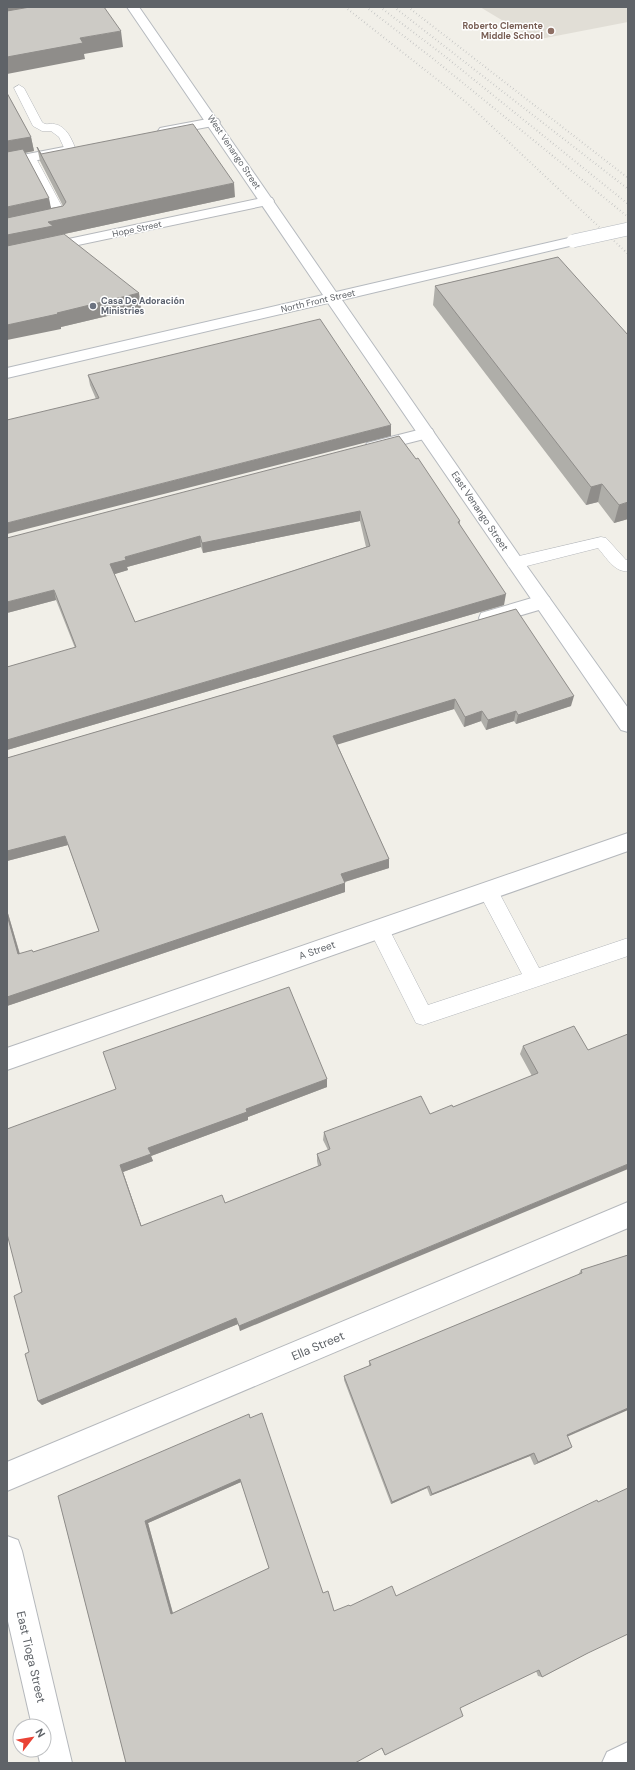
<svg xmlns="http://www.w3.org/2000/svg" width="635" height="1770" viewBox="0 0 635 1770" font-family="'DM Sans',sans-serif">
	<rect width="100%" height="100%" fill="#f1efe8"/>
	<!-- education -->
	<polygon fill="#e1ded6" points="480,7 628,7 628,22 535,40"/>
	<g fill="none" stroke-linecap="round" stroke-linejoin="round">
		<!-- lane casing -->
		<g stroke="#b5b8bc" stroke-width="1">
			<g id="lane">
				<path d="M 19,85 L 24,88 L 42,122 C 46,126 49,123 54,124 C 67,126 72,140 76,150 L 74,152 L 66,152 L 59,137 L 51,131 L 42,131 L 33,126 L 14,88 Z"/>
				<polygon points="30,155 34,156 36,158 67,216 65,219 7,232 7,224 54,214 24,158 26,156"/>
				<path d="M 601,537 L 606,538 L 626,560 L 628,559 L 628,571 C 615,573 606,557 598,548 L 515,569 L 509,567 L 507,563 L 509,559 L 515,557 Z"/>
				<polygon points="488,883 495,885 539,968 628,938 628,956 423,1025 416,1023 369,929 372,923 379,921 386,923 428,1005 522,974 478,891 481,885"/>
			</g>
		</g>
		<!-- street casing -->
		<g stroke="#b5b8bc" stroke-width="2">
			<g id="street">
				<polygon points="213,118 218,119 220,122 218,125 165,135 160,134 158,131 160,128 165,127"/>
				<polygon points="69,146 74,147 76,150 74,153 7,166 7,158"/>
				<polygon points="267,197 272,198 274,201 272,204 7,260 7,252"/>
				<polygon points="426,428 432,429 434,433 432,437 373,452 367,451 365,447 367,443"/>
				<polygon points="542,595 549,597 551,602 549,607 488,625 481,623 479,618 481,613"/>
				<polygon points="628,833 628,851 7,1070 7,1048"/>
				<polygon points="628,1202 628,1228 7,1491 7,1462"/>
				<polygon points="7,1536 18,1540 22,1551 72,1763 40,1763 37,1750 44,1750 44,1726 32,1726 7,1617"/>
				<polygon points="628,1742 628,1763 602,1763 607,1752"/>
			</g>
		</g>
		<!-- secondary casing -->
		<g stroke="#b6babf" stroke-width="2">
			<polygon id="secondary" points="127,7 139,7 336,292 573,237 578,238 580,241 578,244 342,300 521,558 628,708 628,732 621,730 328,303 7,378 7,368 323,295"/>
		</g>
		<!-- lane -->
		<use href="#lane" fill="#fff" fill-rule="evenodd"/>
		<!-- street -->
		<use href="#street" fill="#fff" fill-rule="evenodd"/>
		<!-- secondary -->
		<use href="#secondary" fill="#fff" fill-rule="evenodd"/>
		<!-- rail -->
		<g stroke="#b6b7b8" stroke-width="2" stroke-dasharray="0.5 3" stroke-linecap="butt">
			<polyline points="345,7 467,103 628,254"/>
			<polyline points="366,7 431,57 628,217"/>
			<polyline points="380,7 442,54 628,204"/>
			<polyline points="394,7 628,189"/>
			<polyline points="408,7 628,178"/>
		</g>
		<!-- secondary-bridge casing -->
		<g stroke="#b6babf" stroke-width="14" stroke-linecap="butt">
			<polyline id="secondary-bridge" points="573,241 628,229"/>
		</g>
		<!-- secondary-bridge -->
		<use href="#secondary-bridge" stroke="#fff" stroke-width="13"/>
	</g>
	<!-- wall -->
	<g fill="#afaea9" fill-rule="evenodd">
		<polygon points="7,93 31,137 34,151 25,153 51,208 63,206 40,161 37,147 41,154 235,197 55,236 141,308 61,327 61,329"/>
		<polygon points="558,257 628,519 614,523 598,502 586,505 433,305 435,286"/>
		<polygon points="88,375 391,436 96,399 90,385"/>
		<path d="M 399,436 L 460,521 L 460,525 L 504,605 L 7,750 L 7,667 L 75,648 L 56,600 L 7,613 ZM 360,521 L 366,547 L 135,622 L 114,574 L 128,570 L 127,567 L 201,547 L 203,553 Z"/>
		<polygon points="516,609 571,706 516,724 514,721 486,730 481,721 464,727 454,709 337,744 389,859 389,868 345,882 345,892 7,1006 7,910 20,954 33,952 99,931 68,845 7,861 7,758"/>
		<polygon points="523,1046 588,1050 240,1331 238,1324 42,1405 38,1401 29,1352 22,1292 7,1129 327,1079 327,1087 248,1117 248,1120 151,1156 153,1161 123,1172 141,1226 225,1203 318,1166 317,1161 317,1154 328,1150 323,1140 324,1132 430,1114 453,1107 532,1076 520,1054"/>
		<polygon points="628,1255 567,1437 572,1447 568,1450 534,1465 530,1456 430,1496 427,1488 391,1504 344,1380 344,1376 369,1366 369,1361 578,1275 581,1270"/>
		<path d="M 250,1417 L 323,1593 L 334,1611 L 350,1606 L 395,1596 L 588,1653 L 542,1677 L 538,1676 L 536,1671 L 460,1708 L 385,1755 L 381,1748 L 126,1763 L 58,1496 ZM 241,1482 L 269,1568 L 173,1613 L 148,1523 Z"/>
	</g>
	<!-- shaded-wall -->
	<g fill="#8f8d8a">
		<polygon points="7,7 62,7 7,16"/>
		<polygon points="121,31 123,47 84,54 85,59 7,74 7,57 80,38"/>
		<polygon points="31,137 34,151 7,156 7,141"/>
		<polygon points="234,183 235,197 55,236 7,251 7,235 48,222"/>
		<polygon points="49,198 52,213 7,222 7,207"/>
		<polygon points="139,293 141,308 61,327 61,329 7,340 7,325"/>
		<polygon points="391,425 391,436 7,534 7,523"/>
		<polygon points="602,484 598,502 586,505 591,487"/>
		<polygon points="628,502 628,519 614,523 619,505"/>
		<polygon points="360,511 360,521 203,553 202,543"/>
		<polygon points="200,536 201,547 127,567 128,570 112,575 110,564 125,557"/>
		<polygon points="54,590 56,600 7,613 7,602"/>
		<polygon points="506,594 504,605 7,750 7,740"/>
		<polygon points="574,696 571,706 516,724 518,715"/>
		<polygon points="455,699 454,709 333,746 333,736"/>
		<polygon points="482,711 481,721 464,727 465,717"/>
		<polygon points="516,711 514,721 486,730 488,720"/>
		<polygon points="65,836 68,845 7,861 7,851"/>
		<polygon points="389,859 389,868 341,883 341,874"/>
		<polygon points="345,883 345,892 7,1006 7,997"/>
		<polygon points="7,910 22,962 18,954 7,915"/>
		<polygon points="327,1079 327,1087 248,1117 248,1120 151,1156 153,1161 123,1172 144,1233 141,1226 120,1165 148,1148 246,1109"/>
		<polygon points="628,1164 628,1169 240,1331 239,1326"/>
		<polygon points="236,1318 238,1324 42,1405 38,1401"/>
		<polygon points="628,1408 628,1410 562,1439 567,1435"/>
		<polygon points="572,1447 568,1450 534,1465 538,1462"/>
		<polygon points="534,1453 530,1456 430,1496 432,1494"/>
		<polygon points="240,1479 241,1482 148,1523 173,1614 171,1614 145,1521"/>
		<polygon points="429,1486 427,1488 391,1504 392,1502"/>
	</g>
	<!-- building -->
	<g fill="#cccac5" stroke="#8f8d8a" fill-rule="evenodd">
		<polygon points="30,7 104,7 121,31 80,38 83,43 7,57 7,11"/>
		<polygon points="7,93 31,137 7,141"/>
		<polygon points="193,124 234,183 48,222 53,226 7,235 7,218 63,206 66,202 37,147 41,154"/>
		<polygon points="23,149 49,198 7,207 7,152"/>
		<polygon points="64,234 139,293 57,313 58,314 7,325 7,246"/>
		<polygon points="558,257 628,335 628,502 619,505 602,484 591,487 435,286"/>
		<polygon points="320,319 391,425 7,523 7,420 99,398 88,375"/>
		<path d="M 399,436 L 416,459 L 418,458 L 460,521 L 458,522 L 506,594 L 7,740 L 7,667 L 76,647 L 54,590 L 7,602 L 7,538 ZM 360,511 L 370,546 L 135,622 L 110,564 L 126,560 L 125,557 L 200,536 L 202,543 Z"/>
		<polygon points="516,609 574,696 518,715 516,711 488,720 482,711 465,717 455,699 333,736 389,859 341,874 345,883 7,997 7,915 18,954 32,950 33,952 99,931 65,836 7,851 7,758"/>
		<polygon points="289,987 327,1079 246,1109 247,1112 148,1148 151,1154 120,1165 141,1226 222,1195 225,1203 321,1165 317,1154 330,1149 324,1132 421,1096 430,1114 452,1105 453,1107 538,1073 523,1046 574,1026 588,1050 628,1034 628,1164 239,1326 236,1318 38,1401 25,1354 29,1352 14,1296 22,1292 7,1234 7,1129 116,1089 103,1052"/>
		<polygon points="628,1255 628,1408 567,1435 572,1447 538,1462 534,1453 432,1494 429,1486 392,1502 344,1376 371,1365 369,1361 582,1273 581,1270"/>
		<path d="M 262,1413 L 323,1593 L 328,1591 L 334,1611 L 349,1605 L 350,1606 L 392,1586 L 396,1596 L 597,1500 L 598,1502 L 628,1488 L 628,1634 L 588,1653 L 542,1677 L 539,1670 L 460,1708 L 463,1716 L 385,1755 L 382,1748 L 355,1763 L 126,1763 L 58,1496 L 249,1414 L 250,1418 ZM 240,1479 L 269,1568 L 171,1614 L 145,1521 Z"/>
	</g>
	<!-- markers -->
	<circle fill="#8d6e63" stroke="#fff" stroke-width="1.5" cx="551" cy="31" r="4"/>
	<circle fill="#6b7280" stroke="#fff" stroke-width="1.5" cx="93" cy="306" r="4"/>
	<g text-anchor="middle" dominant-baseline="central" stroke-width="3" stroke-linejoin="round" paint-order="stroke">
		<!-- far-education labels -->
		<g font-size="9" font-weight="bold" fill="#785e54" stroke="#fff" text-anchor="end">
			<text x="543" y="26">Roberto Clemente<tspan x="543" dy="10">Middle School</tspan></text>
		</g>
		<!-- far-street labels -->
		<g font-size="9" fill="#5f6368" stroke="#fff">
			<text transform="translate(234 152) rotate(56)">West Venango Street</text>
			<text transform="translate(137 229) rotate(-12)">Hope Street</text>
			<text transform="translate(318 301) rotate(-13)">North Front Street</text>
		</g>
		<!-- far-worship labels -->
		<g font-size="9" font-weight="bold" fill="#5b616d" stroke="#fff" text-anchor="start">
			<text x="101" y="301">Casa De Adoración<tspan x="101" dy="10">Ministries</tspan></text>
		</g>
		<!-- street labels -->
		<g font-size="10" fill="#5f6368" stroke="#fff">
			<text transform="translate(480 511) rotate(56)">East Venango Street</text>
			<text transform="translate(317 950) rotate(-19)">A Street</text>
		</g>
		<!-- near-street labels -->
		<g font-size="12" fill="#5f6368" stroke="#fff">
			<text transform="translate(318 1346) rotate(-23)">Ella Street</text>
			<text transform="translate(31 1657) rotate(77)">East Tioga Street</text>
		</g>
	</g>
	<!-- border -->
	<rect width="635" height="1770" fill="none" stroke="#5f6368" stroke-width="16"/>
	<!-- north arrow -->
	<g transform="translate(32 1738) rotate(59)"><circle r="19" fill="#ffffff" stroke="#bfc1c3"/>
	<path d="M0-3L7 15L0 10L-7 15Z" fill="#ea4335"/>
	<text y="-6" font-size="11" font-weight="bold" text-anchor="middle" fill="#5f6368">N</text>
	</g>
</svg>
